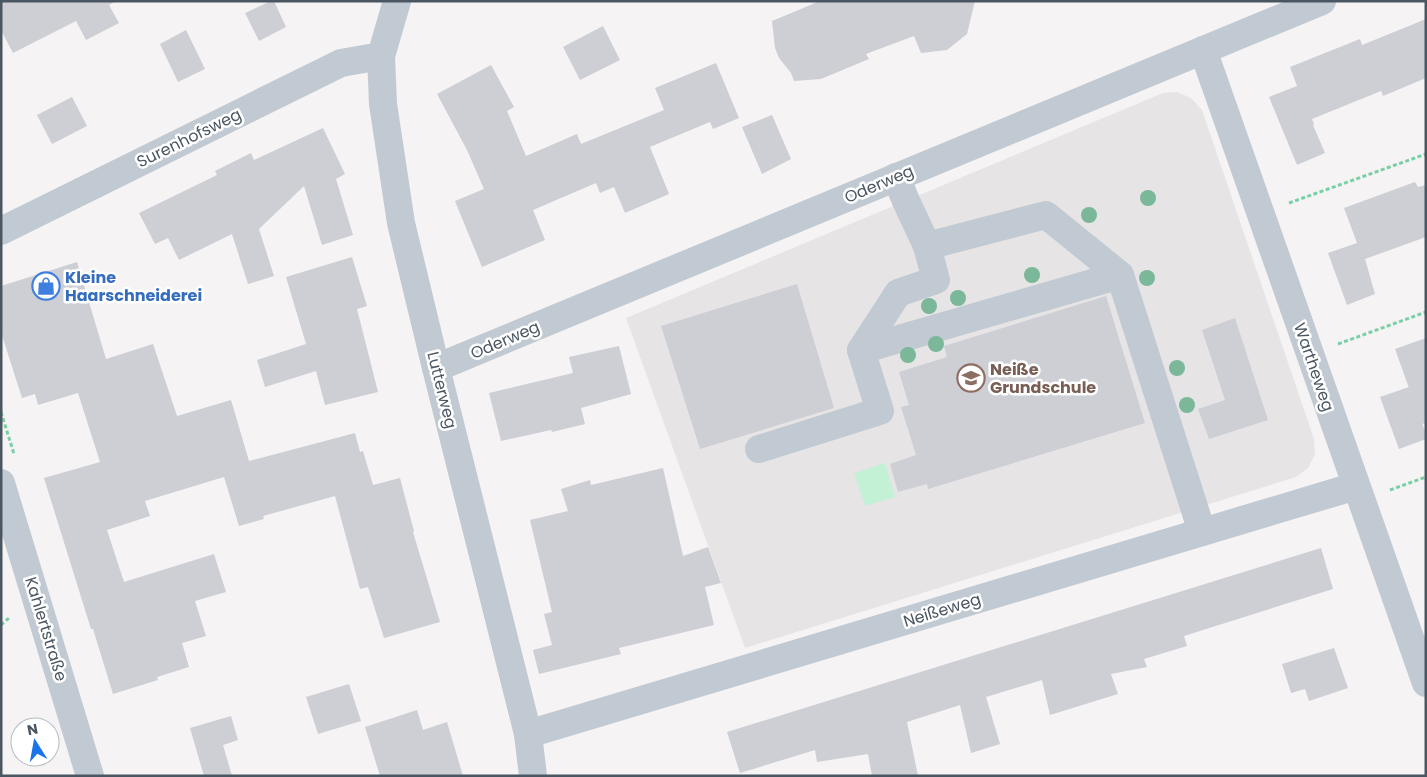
<svg xmlns="http://www.w3.org/2000/svg" width="1427" height="777" viewBox="0 0 1427 777" font-family="Poppins,sans-serif">
	<rect width="100%" height="100%" fill="#f5f3f3"/>
	<!-- education -->
	<polygon fill="#e6e4e5" points="1177,92 1191,98 1202,110 1314,439 1315,454 1308,468 1296,477 745,648 626,318 1163,93"/>
	<!-- grass -->
	<polygon fill="#c3f1d5" points="885,463 895,497 865,506 854,473"/>
	<!-- building -->
	<g fill="#cdcfd5">
		<polygon points="1,1 116,1 109,5 119,23 86,40 76,21 13,53 1,30"/>
		<polygon points="271,1 274,1 286,27 259,41 245,13"/>
		<polygon points="820,1 975,1 967,34 947,50 921,53 914,36 866,54 869,59 821,79 794,81 791,73 779,58 775,48 772,21"/>
		<polygon points="1426,19 1426,78 1383,96 1381,91 1312,119 1314,124 1313,125 1325,153 1297,165 1269,97 1297,86 1290,67 1360,39 1362,45"/>
		<polygon points="603,26 620,60 580,80 563,47"/>
		<polygon points="186,30 205,69 178,82 160,44"/>
		<polygon points="716,63 739,118 713,129 710,122 650,147 669,194 625,213 614,187 600,193 596,183 533,210 545,240 482,267 455,201 484,189 467,150 437,94 491,65 514,107 507,111 526,156 577,134 581,144 664,110 655,88"/>
		<polygon points="72,97 87,126 52,144 37,115"/>
		<polygon points="772,115 791,159 762,174 742,127"/>
		<polygon points="323,128 345,174 336,179 353,235 322,245 304,186 259,229 274,276 248,284 232,234 179,260 168,238 155,244 139,213 217,175 215,171 251,153 254,160"/>
		<polygon points="1415,182 1418,187 1426,185 1426,237 1365,259 1375,294 1347,305 1328,253 1357,243 1344,208"/>
		<polygon points="352,257 367,306 357,309 378,392 325,405 316,371 265,387 257,360 306,344 286,277"/>
		<polygon points="77,262 106,359 153,344 177,416 231,400 249,461 355,433 360,452 363,451 373,485 400,478 414,531 413,532 440,622 384,638 368,587 360,589 335,496 263,516 264,519 239,526 224,477 145,501 150,516 107,530 124,582 214,554 226,592 195,601 206,636 182,643 189,667 157,677 158,680 113,694 93,629 91,629 44,478 100,462 78,393 38,405 35,394 22,398 1,332 1,286"/>
		<polygon points="797,284 834,408 700,449 661,326"/>
		<polygon points="1106,296 1145,423 928,489 927,484 898,492 890,464 916,455 901,407 909,405 899,372 947,357 944,346"/>
		<polygon points="1235,318 1268,420 1209,439 1198,409 1225,400 1202,330"/>
		<polygon points="1426,338 1426,423 1422,424 1395,349"/>
		<polygon points="619,346 631,394 581,408 585,424 552,432 551,430 501,441 489,393 573,373 569,357"/>
		<polygon points="1409,387 1426,434 1426,439 1399,449 1380,397"/>
		<polygon points="663,468 683,556 708,547 721,583 705,587 714,625 619,648 621,654 539,674 533,650 552,645 544,614 552,612 530,520 568,511 561,489 590,480 591,485"/>
		<polygon points="1321,548 1333,589 1184,636 1187,646 1144,659 1147,667 1111,674 1118,694 1050,715 1042,680 986,697 1000,744 971,753 960,705 907,722 918,776 872,776 868,754 817,762 815,750 740,773 727,732"/>
		<polygon points="1334,648 1348,688 1309,701 1305,689 1291,693 1282,664"/>
		<polygon points="349,684 361,721 318,734 306,697"/>
		<polygon points="417,710 423,730 447,722 463,776 380,776 365,727"/>
		<polygon points="231,716 238,740 223,745 232,776 204,776 190,728"/>
	</g>
	<g fill="none" stroke-linecap="round" stroke-linejoin="round">
		<!-- path -->
		<g stroke="#7ad0a6" stroke-width="3" stroke-dasharray="4 2.5" stroke-linecap="butt">
			<polyline points="1289,203 1426,154"/>
			<polyline points="1338,344 1426,312"/>
			<polyline points="1,412 14,454"/>
			<polyline points="1390,490 1426,477"/>
			<polyline points="1,625 9,618"/>
		</g>
		<!-- minor -->
		<g stroke="#c1cad2" stroke-width="28">
			<polyline points="397,1 381,56 383,104 401,223 436,368 528,734 533,776"/>
			<polyline points="1203,50 1426,683"/>
			<polyline points="896,177 906,201 927,246 1046,215 1120,275 1202,532"/>
			<polyline points="1,231 341,63 381,56"/>
			<polyline points="861,350 1120,275"/>
			<polyline points="436,368 1322,1"/>
			<polyline points="759,449 880,411 861,350 898,293 936,280 927,246"/>
			<polyline points="1,483 90,776"/>
			<polyline points="528,734 1356,486"/>
		</g>
	</g>
	<!-- trees -->
	<g fill="#7bb799">
		<circle cx="1148" cy="198" r="8"/>
		<circle cx="1089" cy="215" r="8"/>
		<circle cx="1032" cy="275" r="8"/>
		<circle cx="1147" cy="278" r="8"/>
		<circle cx="958" cy="298" r="8"/>
		<circle cx="929" cy="306" r="8"/>
		<circle cx="936" cy="344" r="8"/>
		<circle cx="908" cy="355" r="8"/>
		<circle cx="1177" cy="368" r="8"/>
		<circle cx="1187" cy="405" r="8"/>
	</g>
	<!-- icons -->
	<defs>
		<g id="shop-ring" transform="scale(1.4375)"><circle r="9.5" fill="#fff" stroke="#3f7fe0" stroke-width="1.5"/><path d="M-5-2.5h2.3a2.7 3.5 0 0 1 5.4 0H5L5.5 6h-11ZM-1.5-2.5h3a1.5 2.3 0 0 0-3 0Z" fill="#3f7fe0"/></g>
		<g id="school-ring" transform="scale(1.4375)"><circle r="9.5" fill="#fff" stroke="#8d6e63" stroke-width="1.5"/><path d="M0-5L7-2L0 1L-7-2ZM-4 1L0 2.5L4 1V4Q0 6-4 4Z" fill="#8d6e63"/></g>
	</defs>
	<g fill-rule="evenodd">
		<use href="#shop-ring" x="46" y="286"/>
		<use href="#school-ring" x="971" y="378"/>
	</g>
	<g text-anchor="middle" dominant-baseline="central" stroke-width="5" stroke-linejoin="round" paint-order="stroke">
		<!-- street labels -->
		<g font-size="16" fill="#4a5661" stroke="#fff">
			<text transform="translate(189 138) rotate(-26)">Surenhofsweg</text>
			<text transform="translate(879 184) rotate(-23)">Oderweg</text>
			<text transform="translate(505 340) rotate(-23)">Oderweg</text>
			<text transform="translate(1314 367) rotate(71)">Wartheweg</text>
			<text transform="translate(442 390) rotate(76)">Lutterweg</text>
			<text transform="translate(942 610) rotate(-17)">Neißeweg</text>
			<text transform="translate(46 629) rotate(73)">Kahlertstraße</text>
		</g>
		<!-- shop labels -->
		<g font-size="16" font-weight="bold" fill="#366cbe" stroke="#fff" text-anchor="start">
			<text x="65" y="277">Kleine<tspan x="65" dy="18">Haarschneiderei</tspan></text>
		</g>
		<!-- education labels -->
		<g font-size="16" font-weight="bold" fill="#785e54" stroke="#fff" text-anchor="start">
			<text x="990" y="369">Neiße<tspan x="990" dy="18">Grundschule</tspan></text>
		</g>
	</g>
	<!-- border -->
	<rect width="1427" height="777" fill="none" stroke="#4a5661" stroke-width="5"/>
	<!-- north arrow -->
	<g transform="translate(35 742) rotate(349)"><circle r="24" fill="#ffffff" stroke="#b7bbc0"/>
	<path d="M0-4L9 19L0 12L-9 19Z" fill="#1a73e8"/>
	<text y="-8" font-size="14" font-weight="bold" text-anchor="middle" fill="#4a5661">N</text>
	</g>
</svg>
